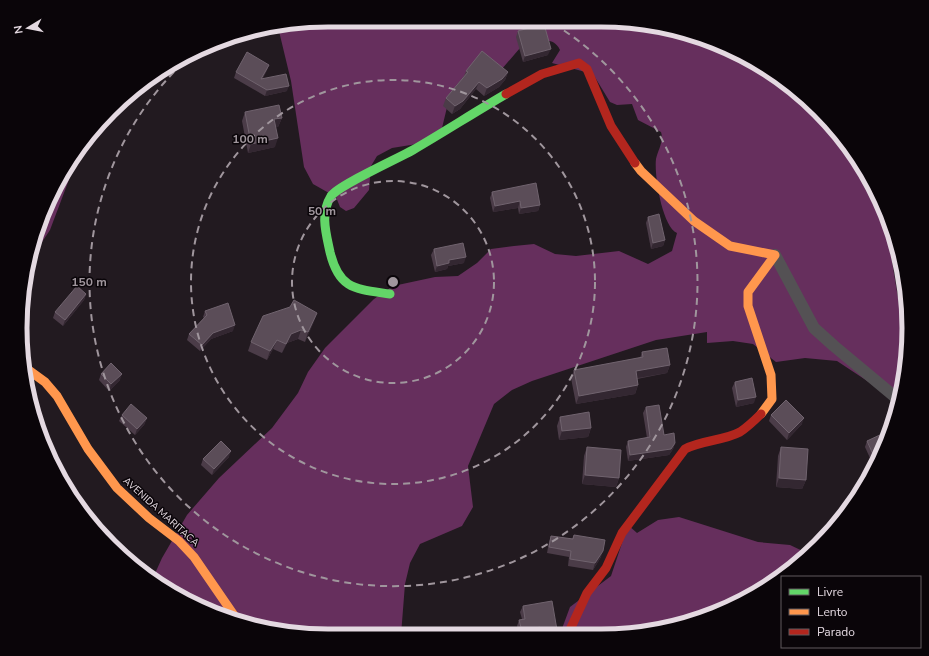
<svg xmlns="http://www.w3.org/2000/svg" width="929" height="656" viewBox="0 0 929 656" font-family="'Nunito Sans',sans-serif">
	<rect width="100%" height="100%" fill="#221a20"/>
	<!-- forest -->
	<g fill="#662f5d">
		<path d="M 328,20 L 661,26 L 755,61 L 832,125 L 868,174 L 888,218 L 886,225 L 899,304 L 907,303 L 908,348 L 899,402 L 837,361 L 805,358 L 776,362 L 753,344 L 733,341 L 707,343 L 707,332 L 656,340 L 532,381 L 512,390 L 494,404 L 468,466 L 473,507 L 462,526 L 420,544 L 410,563 L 405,584 L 401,635 L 308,635 L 249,626 L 192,604 L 152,580 L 162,558 L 187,515 L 219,478 L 272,428 L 298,393 L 308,372 L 325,348 L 374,299 L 393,286 L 435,277 L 458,276 L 477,263 L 491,249 L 514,246 L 534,244 L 555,254 L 576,256 L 619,251 L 648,264 L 672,251 L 677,233 C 662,226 654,174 656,159 C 658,150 664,141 661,132 L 638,120 L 632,104 L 617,105 L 610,102 L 593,74 L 552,63 L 560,50 C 554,36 540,41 526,41 L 501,70 L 449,99 L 442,128 L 423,143 L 392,148 L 377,156 L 371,166 L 369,190 L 354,208 L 346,211 L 340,207 L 336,197 L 313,184 L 304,167 L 291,81 L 278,27 Z"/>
		<polygon points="79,153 50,230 30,260 44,210"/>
		<polygon points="679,517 758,542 790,545 809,554 804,559 737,604 641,633 560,634 570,607 611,576 628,525 637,533 658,520"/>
	</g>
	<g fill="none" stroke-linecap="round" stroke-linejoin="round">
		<!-- street -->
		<polyline stroke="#545154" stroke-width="12" points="775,255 814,328 834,346 900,401"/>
		<!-- fast -->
		<path stroke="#63d668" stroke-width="9" d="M 390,294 C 356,289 339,290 330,252 C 326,233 320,214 331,196 C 339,185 397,159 413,150 C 444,132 475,112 506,94"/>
		<!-- slow -->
		<g stroke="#ff974d" stroke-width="9">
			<polyline points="635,163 641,171 694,221 730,246 775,255 748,292 748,306 771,375 772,399 761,414"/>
			<polyline points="23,366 45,382 57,396 88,449 117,488 149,518 179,541 194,557 238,621"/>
		</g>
		<!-- jam -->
		<g stroke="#b3261e" stroke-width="9">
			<polyline points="506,94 542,74 579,63 587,69 611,126 635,163"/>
			<path d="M 568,634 L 587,593 L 606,568 L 622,533 L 685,449 C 702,440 723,441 740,432 C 748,427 755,420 761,414"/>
		</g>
	</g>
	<!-- wall -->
	<g fill="#4b3c48">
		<polygon points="518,31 548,55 523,62 516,37"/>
		<polygon points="269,65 267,70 263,78 287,91 265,96 234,78 236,72"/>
		<polygon points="466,71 508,72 505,80 499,87 484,96 476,89 460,109 452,114 443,106 446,98 464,76"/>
		<polygon points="245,112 282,118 278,127 276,127 275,147 248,153 242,121"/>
		<polygon points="492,192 540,205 538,211 519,214 518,208 493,212 490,198"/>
		<polygon points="648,217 665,240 663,246 651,249 646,223"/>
		<polygon points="434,249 464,263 448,266 447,269 435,272 431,255"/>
		<polygon points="86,294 84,300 63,326 53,318 55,312"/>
		<polygon points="205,311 233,331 211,339 200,351 187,340 189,334 204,318 203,317"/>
		<polygon points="317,313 305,342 298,339 287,343 282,353 273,349 267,360 248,351 251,342"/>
		<polygon points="642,352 670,365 667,373 637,379 638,385 635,394 576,404 571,378 574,370 640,358"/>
		<polygon points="101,374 120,380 109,391 99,380"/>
		<polygon points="735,382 754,403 736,407 732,388"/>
		<polygon points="646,407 664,435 675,443 673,449 669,455 628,461 626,447 628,441 647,438 643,413"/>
		<polygon points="122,415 147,418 144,425 135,435 119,421"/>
		<polygon points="771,415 802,424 787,440 769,421"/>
		<polygon points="560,417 591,428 588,437 559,440 557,426"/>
		<polygon points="867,441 877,464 876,467 874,467 865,447"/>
		<polygon points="587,447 619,478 616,487 582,484 584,456"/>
		<polygon points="781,447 806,480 802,489 776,487 778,456"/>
		<polygon points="229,457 212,475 201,465 203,459"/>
		<polygon points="574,535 601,557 593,570 568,566 569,557 547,553 549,542 551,536 572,539"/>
		<polygon points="523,606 557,630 556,634 538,634 537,633 532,634 519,634 517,626 519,620 522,619 520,612"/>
	</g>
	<!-- shaded-wall -->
	<g fill="#332731">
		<polygon points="551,49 548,55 523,62 525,56"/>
		<polygon points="269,65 267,70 259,84 261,79"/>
		<polygon points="508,72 505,80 499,87 484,96 487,88"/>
		<polygon points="479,82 476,89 460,109 452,114 455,106"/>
		<polygon points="289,86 287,91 265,96 267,90"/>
		<polygon points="282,118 278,127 271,128 274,119"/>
		<polygon points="278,138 275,147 248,153 251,144"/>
		<polygon points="520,201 518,208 493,212 495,206"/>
		<polygon points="540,205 538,211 519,214 521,208"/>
		<polygon points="665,240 663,246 651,249 653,243"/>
		<polygon points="466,257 464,263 448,266 447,269 435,272 437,266 449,260"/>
		<polygon points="86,294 84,300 63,326 65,320"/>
		<polygon points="317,313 314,322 305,342 308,332"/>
		<polygon points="235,325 233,331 211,339 200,351 202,345 213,333"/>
		<polygon points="301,330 298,339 287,343 282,353 291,334"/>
		<polygon points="277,340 273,349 267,360 270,351"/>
		<polygon points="670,365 667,373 632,379 636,371"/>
		<polygon points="122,374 120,380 109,391 111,384"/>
		<polygon points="638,385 635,394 576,404 579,396"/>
		<polygon points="756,397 754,403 736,407 738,400"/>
		<polygon points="147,418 144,425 135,435 137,429"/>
		<polygon points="804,418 802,424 787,440 789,433"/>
		<polygon points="591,428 588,437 559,440 562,431"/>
		<polygon points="675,443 673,449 669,455 628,461 630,455"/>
		<polygon points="231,451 229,457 212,475 214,469"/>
		<polygon points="879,460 876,467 874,467 876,461"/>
		<polygon points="585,475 619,478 616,487 582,484"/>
		<polygon points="779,478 806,480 802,489 776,487"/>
		<polygon points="603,551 601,557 593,570 595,563"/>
		<polygon points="540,627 537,633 532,634 521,634 522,631"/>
		<polygon points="557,630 556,634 540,634 541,633"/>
	</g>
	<!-- building -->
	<g fill="#5b4d58" stroke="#70636e">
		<polygon points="544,24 551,49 525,56 518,31"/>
		<polygon points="482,51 508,72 502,79 487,88 479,82 463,101 455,106 446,98 468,72 466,71"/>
		<polygon points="247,52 269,65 261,79 286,74 289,86 267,90 236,72"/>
		<polygon points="279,105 282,118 274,119 278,138 251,144 245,112"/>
		<polygon points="536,183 540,205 521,208 520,201 495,206 492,192"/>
		<polygon points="659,214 665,240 653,243 648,217"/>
		<polygon points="463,243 466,257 449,260 449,263 437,266 434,249"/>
		<polygon points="77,286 86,294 65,320 55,312"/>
		<polygon points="294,300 317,313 308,332 301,330 291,334 286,344 277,340 270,351 251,342 263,316 290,307"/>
		<polygon points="228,303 235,325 213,333 202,345 189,334 207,315 205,311"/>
		<polygon points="667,348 670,365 636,371 638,385 579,396 574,370 643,357 642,352"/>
		<polygon points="111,363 122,374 111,384 101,374"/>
		<polygon points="752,378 756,397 738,400 735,382"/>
		<polygon points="786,400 804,418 789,433 771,415"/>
		<polygon points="131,404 147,418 137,429 122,415"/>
		<polygon points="659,405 664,435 674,433 675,443 671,449 630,455 628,441 650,437 646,407"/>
		<polygon points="589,412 591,428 562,431 560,417"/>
		<polygon points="882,434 886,442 879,460 876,461 867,441"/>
		<polygon points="221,441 231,451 214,469 203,459"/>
		<polygon points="587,447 621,450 619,478 585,475"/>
		<polygon points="781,447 808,449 806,480 779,478"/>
		<polygon points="574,535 605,540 603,551 595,563 570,559 571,551 549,547 551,536 573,539"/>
		<polygon points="552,601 557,630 541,633 540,627 522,631 519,620 525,619 523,606"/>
	</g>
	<!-- distance rings -->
	<g fill="none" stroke="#a0969d" stroke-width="2" stroke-dasharray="7 5">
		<circle cx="393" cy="282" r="101"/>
		<circle cx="393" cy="282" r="202"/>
		<path d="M554 24A304 304 0 1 1 186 60"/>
	</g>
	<g text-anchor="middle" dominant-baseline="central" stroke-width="3" stroke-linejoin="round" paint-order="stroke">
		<!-- street labels -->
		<g font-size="10" fill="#e4d9e1" stroke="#0a0509">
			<text transform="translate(161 512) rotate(42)">AVENIDA MARITACA</text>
		</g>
	</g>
	<!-- crop -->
	<path d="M0 0H929V656H0ZM328 27H601A301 301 0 0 1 902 328V328A301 301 0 0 1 601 629H328A301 301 0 0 1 27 328V328A301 301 0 0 1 328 27Z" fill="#0a0509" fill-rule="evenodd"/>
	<path fill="none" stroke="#e4d9e1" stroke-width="5" d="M328 27H601A301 301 0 0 1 902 328V328A301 301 0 0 1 601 629H328A301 301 0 0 1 27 328V328A301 301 0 0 1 328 27Z"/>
	<circle cx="393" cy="282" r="6" fill="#a0969d" stroke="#0a0509" stroke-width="2"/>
	<g font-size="12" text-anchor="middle" font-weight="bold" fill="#a0969d" stroke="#0a0509" stroke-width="3" stroke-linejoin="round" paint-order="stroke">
		<text x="250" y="143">100 m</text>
		<text x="322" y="215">50 m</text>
		<text x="89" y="286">150 m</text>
	</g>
	<!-- legend -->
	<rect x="781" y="576" width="140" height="72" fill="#0a0509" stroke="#615a5f"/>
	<rect x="789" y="589" width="20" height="6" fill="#63d668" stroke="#615a5f"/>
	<text x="817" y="596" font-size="12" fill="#e4d9e1">Livre</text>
	<rect x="789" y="609" width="20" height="6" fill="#ff974d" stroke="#615a5f"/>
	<text x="817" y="616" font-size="12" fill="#e4d9e1">Lento</text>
	<rect x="789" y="629" width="20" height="6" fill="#b3261e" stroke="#615a5f"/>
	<text x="817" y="636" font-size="12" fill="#e4d9e1">Parado</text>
	<!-- north arrow -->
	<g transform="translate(28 28) rotate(260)" stroke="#0a0509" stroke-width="3" paint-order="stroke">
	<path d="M0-3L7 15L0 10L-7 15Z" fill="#e4d9e1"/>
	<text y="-6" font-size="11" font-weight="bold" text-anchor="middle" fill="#e4d9e1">N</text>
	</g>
</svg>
